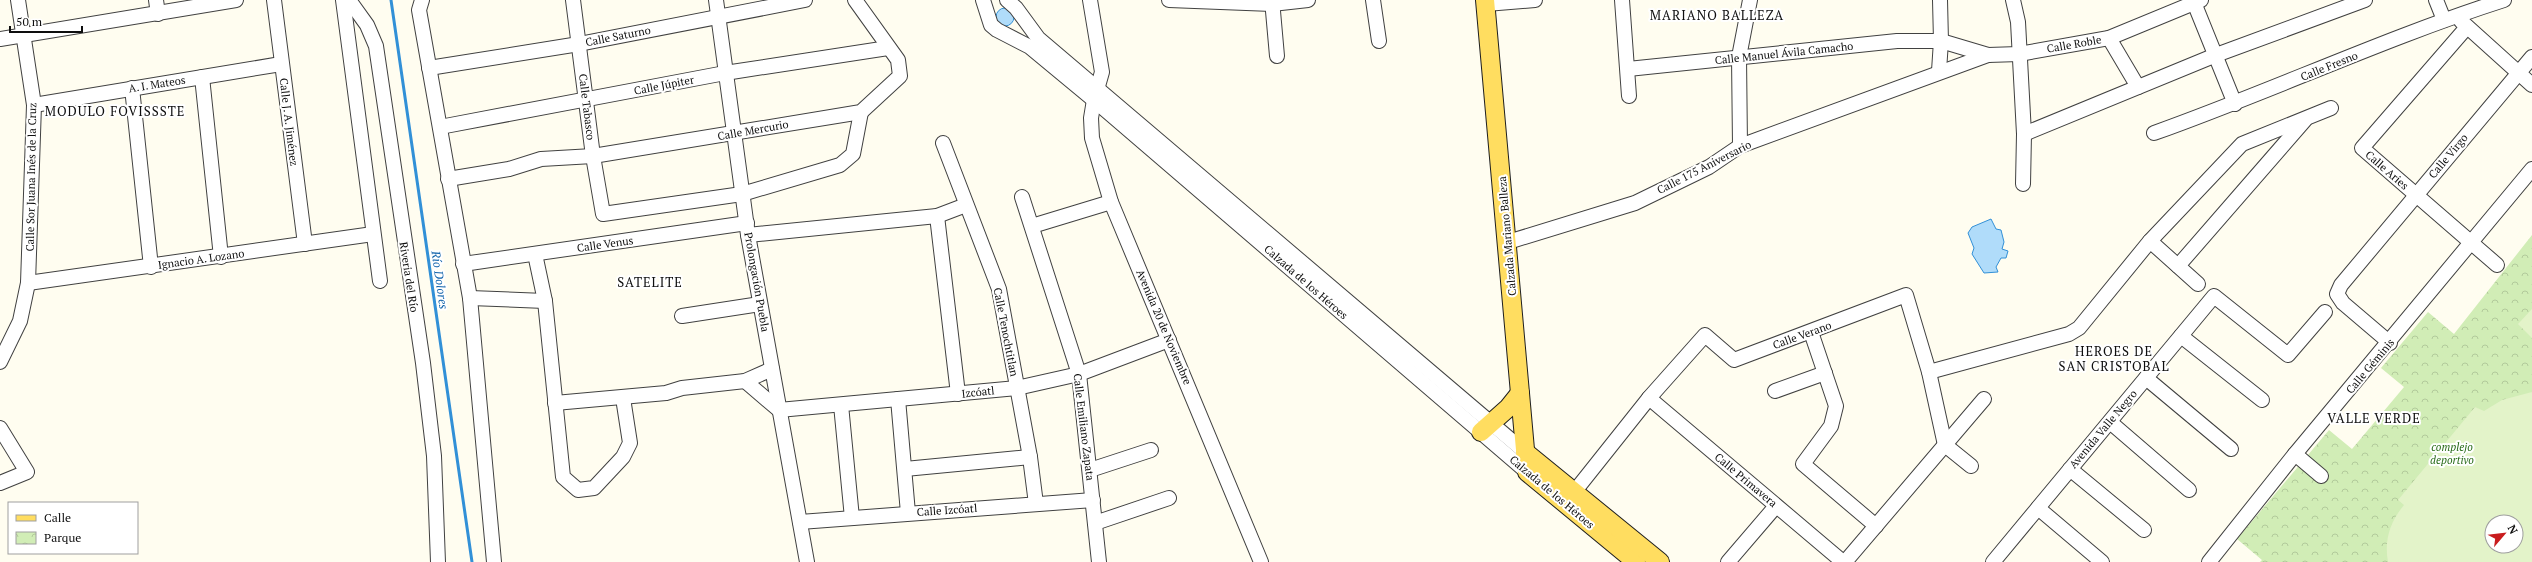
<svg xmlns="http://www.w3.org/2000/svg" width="2532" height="562" viewBox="0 0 2532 562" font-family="'PT Serif',serif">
	<defs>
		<pattern id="park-crowns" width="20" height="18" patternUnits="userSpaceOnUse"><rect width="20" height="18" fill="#d1edb6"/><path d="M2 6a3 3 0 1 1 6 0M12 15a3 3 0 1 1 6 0" fill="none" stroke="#b2ca9b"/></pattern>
	</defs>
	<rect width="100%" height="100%" fill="#fffdf0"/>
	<!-- park -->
	<path fill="url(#park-crowns)" fill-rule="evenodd" d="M 2532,235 L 2532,562 L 2260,562 L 2262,560 L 2237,539 L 2329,430 L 2352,449 L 2404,387 L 2381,368 L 2428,312 L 2454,334 ZM 2492,522 L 2516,522 L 2516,546 L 2492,546 Z"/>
	<!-- pitch -->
	<g fill="#e3f3c9" fill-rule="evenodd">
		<polygon points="2532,309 2532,338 2518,324"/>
		<path d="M 2532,392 L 2532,562 L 2388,562 C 2384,540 2390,522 2404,505 L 2398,500 L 2475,407 L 2484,411 L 2502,400 ZM 2492,522 L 2516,522 L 2516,546 L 2492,546 Z"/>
	</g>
	<!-- water -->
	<g fill="#b0dcfa" stroke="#3290d7">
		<circle cx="1005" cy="17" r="9"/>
		<polygon points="1991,219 1996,229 2001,230 2004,242 2002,249 2008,251 2006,258 2001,258 1996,267 1998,272 1984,273 1972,254 1974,248 1968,233 1972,227"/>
	</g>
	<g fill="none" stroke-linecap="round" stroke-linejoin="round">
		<!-- stream -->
		<polyline stroke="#3290d7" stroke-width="3" points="391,0 472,562"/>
		<!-- minor casing -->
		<g stroke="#414141" stroke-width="16">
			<g id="minor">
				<polyline points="156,0 158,14"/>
				<polyline points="274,0 305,244"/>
				<polyline points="343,0 380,281"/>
				<polyline points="349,0 367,25 376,46 423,363 434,456 438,562"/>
				<polyline points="422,0 419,10 470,298 494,562"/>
				<polyline points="573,0 593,156 603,214 742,194 840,165 853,154 861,112"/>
				<polyline points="716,0 748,235 807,562"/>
				<polyline points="983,0 991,25 997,30 1030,47 1094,100 1527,472"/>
				<polyline points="1007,0 1016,8 1038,38 1525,452"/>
				<polyline points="1090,0 1102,72 1094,100 1091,118 1092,138 1111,202 1261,562"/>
				<polyline points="1169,0 1272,4 1308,0"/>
				<polyline points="1272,0 1277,56"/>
				<polyline points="1373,0 1379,41"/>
				<polyline points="1622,0 1629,96"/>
				<polyline points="2013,0 2018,22 2024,134 2023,184"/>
				<polyline points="2193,0 2235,104"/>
				<polyline points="2436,0 2444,20"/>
				<polyline points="1486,4 1535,0"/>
				<polyline points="2461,21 2532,85"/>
				<polyline points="2467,27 2362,148 2497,265"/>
				<polyline points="2109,38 2138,87"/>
				<polyline points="0,39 236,0"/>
				<polyline points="429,68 579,44 805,0"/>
				<polyline points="1628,69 1897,41 1941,41 1988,55 2019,54 2109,38 2201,0"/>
				<polyline points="1939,71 1941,41 1940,0"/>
				<polyline points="202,77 221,257"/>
				<polyline points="132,88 151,267"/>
				<polyline points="34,105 281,64"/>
				<polyline points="440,127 725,73 888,48"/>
				<path d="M 2154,133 C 2272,91 2385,38 2504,0"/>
				<polyline points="2024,134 2216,55 2365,0"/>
				<polyline points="943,143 999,289 1030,457 1036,504"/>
				<polyline points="1740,146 1739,57 1750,0"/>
				<polyline points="448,179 509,169 541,159 593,156 861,112 900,76 898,60 855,0"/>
				<polyline points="1022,197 1079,374 1099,562"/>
				<polyline points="937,216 958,394"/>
				<polyline points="1032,226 1111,202"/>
				<polyline points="748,235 937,216 966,205"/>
				<polyline points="2150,241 2198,284"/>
				<polyline points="1508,242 1635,203 1709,167 1740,146 1988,55"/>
				<polyline points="535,254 545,301 563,477 578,490 594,488 623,457 630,443 623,398"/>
				<polyline points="463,264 747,223"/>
				<polyline points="2178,266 2305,120"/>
				<polyline points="28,283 373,234"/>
				<polyline points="470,298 545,301"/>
				<polyline points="682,316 760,304"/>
				<polyline points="1811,332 1836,406 1831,426 1803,464 1876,526"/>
				<polyline points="2181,336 2262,400"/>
				<polyline points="2390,343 2343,303 2337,294 2341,285 2532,57"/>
				<polyline points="0,362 20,321 28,283 34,105 18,0"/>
				<polyline points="1929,372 2069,334 2079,328 2150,241 2242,144 2331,108"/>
				<polyline points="2146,378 2231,449"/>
				<polyline points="745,381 779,410 1017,388 1079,374 1169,340"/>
				<polyline points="1775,391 1825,373"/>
				<polyline points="1649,398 1843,562"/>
				<polyline points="898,399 908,513"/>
				<polyline points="555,403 666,393 682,388 745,381 772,369"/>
				<polyline points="841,405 852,518"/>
				<polyline points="2110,422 2189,490"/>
				<polyline points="0,428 27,472 0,483"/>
				<polyline points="2295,454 2321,476"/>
				<polyline points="905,469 1030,457"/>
				<polyline points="2070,469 2144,530"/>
				<polyline points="1090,470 1151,450"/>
				<polyline points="1575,491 1649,398 1705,335 1734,360 1906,295 1929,372 1945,445 1971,466"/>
				<polyline points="2038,508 2102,562"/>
				<polyline points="800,522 1093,500"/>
				<polyline points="1095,523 1169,498"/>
				<polyline points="1728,562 1776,506"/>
				<polyline points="1845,562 1984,399"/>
				<polyline points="1993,562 2214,296 2288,355 2325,312"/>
				<polyline points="2209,562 2295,454 2532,169"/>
			</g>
		</g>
		<!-- major casing -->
		<g stroke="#1f1f1f" stroke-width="20">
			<g id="major">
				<polyline points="1485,0 1527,472 1636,562"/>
				<polyline points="1481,432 1508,408 1520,393"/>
				<polyline points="1525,452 1660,562"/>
			</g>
		</g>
		<!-- minor -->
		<use href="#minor" stroke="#fff" stroke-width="14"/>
		<!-- major -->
		<use href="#major" stroke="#ffdd60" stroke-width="18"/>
	</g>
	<g text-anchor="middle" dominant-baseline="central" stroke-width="4" stroke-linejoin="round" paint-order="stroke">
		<!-- street labels -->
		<g font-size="11" fill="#0e0e0e" stroke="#fff">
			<text transform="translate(618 36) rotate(-11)">Calle Saturno</text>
			<text transform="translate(2074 44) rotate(-10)">Calle Roble</text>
			<text transform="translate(1784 53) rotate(-6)">Calle Manuel Ávila Camacho</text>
			<text transform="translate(2329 66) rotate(-22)">Calle Fresno</text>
			<text transform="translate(157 84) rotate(-9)">A. I. Mateos</text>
			<text transform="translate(664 85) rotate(-11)">Calle Júpiter</text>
			<text transform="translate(587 107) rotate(83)">Calle Tabasco</text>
			<text transform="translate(289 122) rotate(83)">Calle J. A. Jiménez</text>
			<text transform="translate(753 130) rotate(-10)">Calle Mercurio</text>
			<text transform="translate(2448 156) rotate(-50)">Calle Virgo</text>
			<text transform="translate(1704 167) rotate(-27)">Calle 175 Aniversario</text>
			<text transform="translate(2387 170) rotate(41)">Calle Aries</text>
			<text transform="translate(31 177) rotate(-89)">Calle Sor Juana Inés de la Cruz</text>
			<text transform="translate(1507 236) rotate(-95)">Calzada Mariano Balleza</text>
			<text transform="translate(605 244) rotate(-8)">Calle Venus</text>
			<text transform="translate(201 259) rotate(-8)">Ignacio A. Lozano</text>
			<text transform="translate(409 277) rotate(81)">Riveria del Río</text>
			<text transform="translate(757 282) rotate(80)">Prolongación Puebla</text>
			<text transform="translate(1306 282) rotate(41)">Calzada de los Héroes</text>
			<text transform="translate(1164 327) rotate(67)">Avenida 20 de Noviembre</text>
			<text transform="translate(1006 332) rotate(79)">Calle Tenochtitlan</text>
			<text transform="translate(1802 335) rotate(-20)">Calle Verano</text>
			<text transform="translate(2370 366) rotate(-50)">Calle Géminis</text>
			<text transform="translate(978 392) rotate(-6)">Izcóatl</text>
			<text transform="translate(1084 427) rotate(83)">Calle Emiliano Zapata</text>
			<text transform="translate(2103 429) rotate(-50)">Avenida Valle Negro</text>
			<text transform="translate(1746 480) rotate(40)">Calle Primavera</text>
			<text transform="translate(1552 492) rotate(40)">Calzada de los Héroes</text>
			<text transform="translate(947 510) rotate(-4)">Calle Izcóatl</text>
		</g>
		<!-- park labels -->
		<g font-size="11" font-style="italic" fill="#286b19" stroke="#fff">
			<text x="2452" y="447">complejo<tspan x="2452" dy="13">deportivo</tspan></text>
		</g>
		<!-- water labels -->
		<g font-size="12" font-style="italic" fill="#0e61aa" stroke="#fff">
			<text transform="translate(440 280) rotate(82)">Río Dolores</text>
		</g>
		<!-- quarter labels -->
		<g font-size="13" letter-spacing="1" fill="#0e0e0e" stroke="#fff">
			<text x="1717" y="15">MARIANO BALLEZA</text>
			<text x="115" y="111">MODULO FOVISSSTE</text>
			<text x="650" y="282">SATELITE</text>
			<text x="2114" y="351">HEROES DE<tspan x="2114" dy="15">SAN CRISTOBAL</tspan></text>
			<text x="2374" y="418">VALLE VERDE</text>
		</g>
	</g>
	<!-- legend -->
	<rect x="8" y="502" width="130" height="52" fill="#ffffff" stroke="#9f9f9f"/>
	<rect x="16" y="515" width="20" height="6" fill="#ffdd60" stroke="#9f9f9f"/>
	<text x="44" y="522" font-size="12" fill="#0e0e0e">Calle</text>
	<rect x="16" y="532" width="20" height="12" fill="url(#park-crowns)" stroke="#9f9f9f"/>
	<text x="44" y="542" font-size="12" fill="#0e0e0e">Parque</text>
	<!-- north arrow -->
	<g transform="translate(2504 534) rotate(62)"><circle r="19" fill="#ffffff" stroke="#9f9f9f"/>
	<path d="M0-3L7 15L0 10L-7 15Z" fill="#c91c1e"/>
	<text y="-6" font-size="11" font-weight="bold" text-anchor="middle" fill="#0e0e0e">N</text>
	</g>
	<!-- scale -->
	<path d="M10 26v6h72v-6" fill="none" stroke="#0e0e0e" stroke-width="2"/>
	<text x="16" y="26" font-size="12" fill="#0e0e0e" stroke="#ffffff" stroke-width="3" paint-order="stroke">50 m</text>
</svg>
